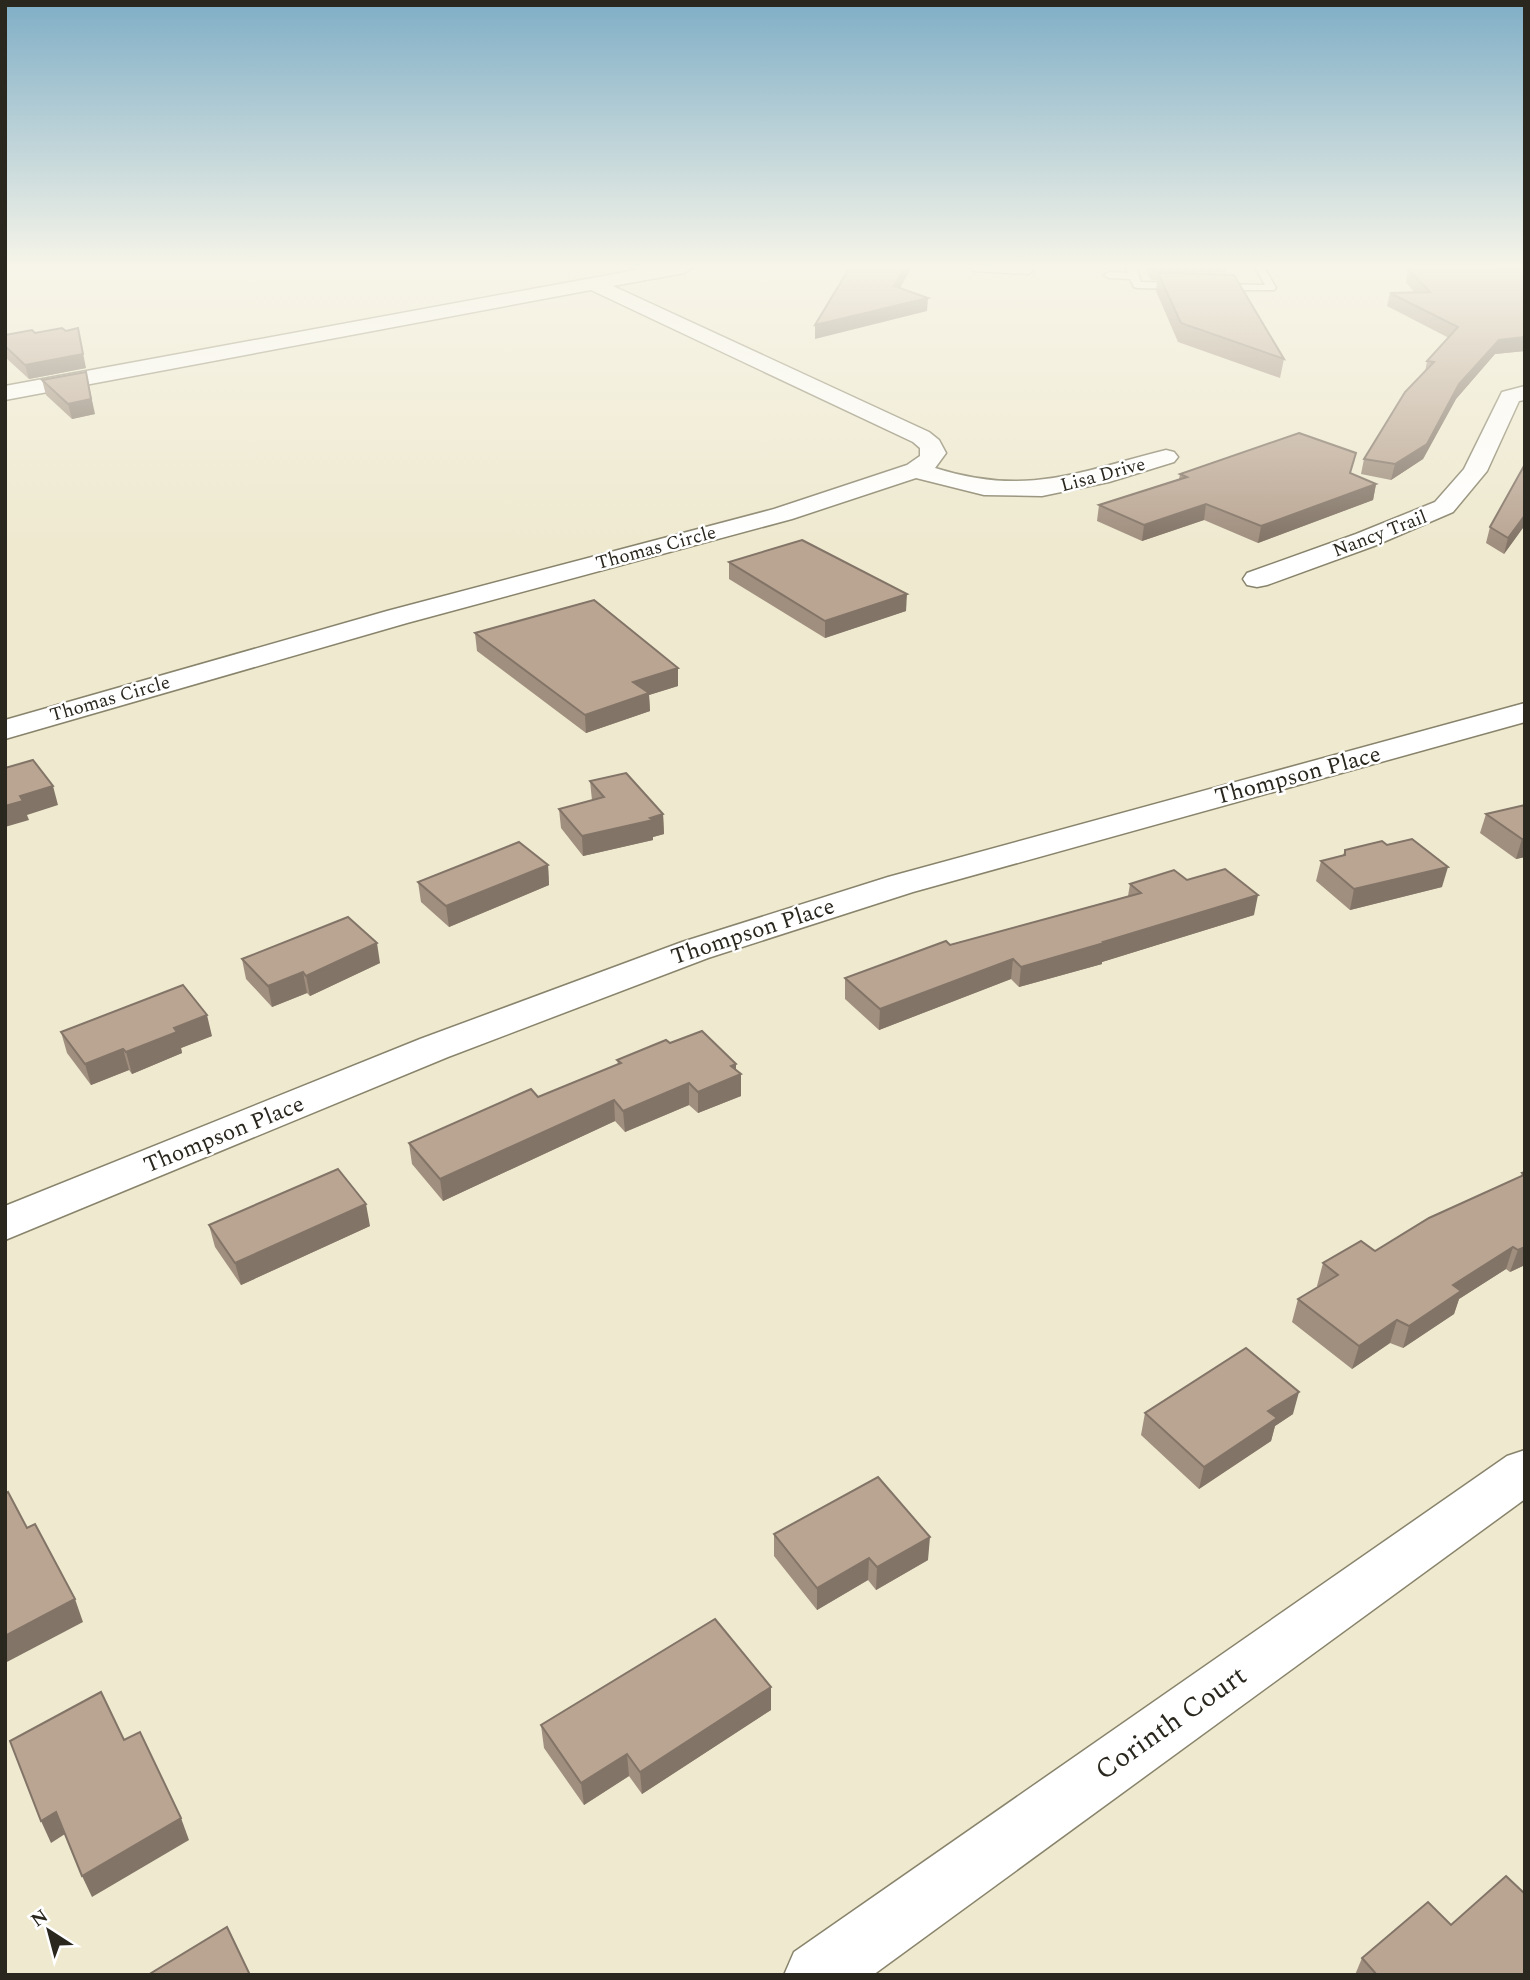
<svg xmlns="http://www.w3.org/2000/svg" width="1530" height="1980" viewBox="0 0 1530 1980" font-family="Spectral,serif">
	<rect width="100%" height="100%" fill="#eee9cf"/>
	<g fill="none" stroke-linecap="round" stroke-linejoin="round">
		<!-- lane casing -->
		<g stroke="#88836b" stroke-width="3">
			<g id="lane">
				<polygon points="969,267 1028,268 1033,271 1028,274 973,271"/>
				<polygon points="1126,267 1136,267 1141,282 1182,283 1187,286 1182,289 1137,288 1134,287 1130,279 1109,278 1104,275 1109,272 1128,273"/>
				<polygon points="1255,267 1264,267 1276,288 1274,290 1216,290 1211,287 1216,284 1265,285"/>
			</g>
		</g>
		<!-- street casing -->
		<g stroke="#88836b" stroke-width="3">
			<g id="street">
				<path d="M 652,267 L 693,267 L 684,273 L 613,286 L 929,432 L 939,440 L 946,453 L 935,468 C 1027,497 1078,472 1166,450 L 1174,452 L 1178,457 L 1174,462 L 1109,482 L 1042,496 L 984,495 L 916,478 L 792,519 L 407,623 L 5,739 L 5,720 L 387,611 L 774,509 L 907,465 L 920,456 L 920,448 L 913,442 L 591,290 L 5,400 L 5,386 Z"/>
				<polygon points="1525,386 1525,400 1519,401 1487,471 1453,512 1374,546 1267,585 1257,587 1247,585 1243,579 1247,573 1356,534 1435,502 1464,469 1502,392"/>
				<polygon points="1525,703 1525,722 913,892 708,958 448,1057 5,1240 5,1206 420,1039 682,942 888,877"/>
				<polygon points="1525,1450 1525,1499 873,1975 784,1975 794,1952 1507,1456"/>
			</g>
		</g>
		<!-- lane -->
		<use href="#lane" fill="#fff" fill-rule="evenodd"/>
		<!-- street -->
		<use href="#street" fill="#fff" fill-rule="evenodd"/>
	</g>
	<!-- wall -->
	<g fill="#a08e7e">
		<polygon points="1145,267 1226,267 1226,275 1284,359 1280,378 1178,342 1156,291 1157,280 1151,280"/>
		<polygon points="1492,267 1525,267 1525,351 1495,354 1456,399 1423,459 1391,480 1361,474 1364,459 1425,372 1427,361 1449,338 1387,306 1390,293 1415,293 1406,282 1408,269 1495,269"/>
		<polygon points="5,335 86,368 29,379 5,357"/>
		<polygon points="42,380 95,414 72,419 46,395"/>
		<polygon points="1525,464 1525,525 1504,554 1486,543 1490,527"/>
		<polygon points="1180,474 1351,474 1376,484 1373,500 1258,543 1204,520 1142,541 1097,521 1099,505 1179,479"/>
		<polygon points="729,562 906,611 825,638 729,579"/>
		<polygon points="475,633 678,686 649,695 650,711 586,733 477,651"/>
		<polygon points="590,781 663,814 664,834 653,837 653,840 583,856 561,828 559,809 592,800"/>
		<polygon points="1525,805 1525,857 1516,859 1480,833 1486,814"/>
		<polygon points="1345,850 1442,887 1350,910 1316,881 1321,861 1343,855"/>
		<polygon points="548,865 549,885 449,927 421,902 418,882"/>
		<polygon points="1187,880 1254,915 1102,962 1102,964 1019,987 1011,979 879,1030 845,999 845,978 950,945 1128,896 1130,884"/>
		<polygon points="242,959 380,963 310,996 307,993 272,1007 246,979"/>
		<polygon points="61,1032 212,1036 181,1048 182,1053 132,1074 129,1070 91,1085 67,1053"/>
		<polygon points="670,1043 736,1064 736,1071 741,1096 698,1113 689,1105 625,1132 615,1121 443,1201 412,1164 409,1143 538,1097 618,1064 617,1060"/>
		<polygon points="1525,1172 1525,1265 1510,1272 1506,1269 1459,1299 1454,1314 1403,1348 1390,1343 1352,1369 1292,1322 1298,1299 1319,1287 1317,1286 1323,1263 1375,1251 1521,1176 1522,1173"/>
		<polygon points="209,1225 370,1226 241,1285 215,1247"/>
		<polygon points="1145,1413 1293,1414 1275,1426 1271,1441 1199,1489 1141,1435"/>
		<polygon points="774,1534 928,1560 876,1590 868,1580 817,1610 774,1556"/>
		<polygon points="771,1687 771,1710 642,1794 629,1776 584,1805 544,1748 541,1725"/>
		<polygon points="1451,1925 1525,1975 1355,1975 1362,1958"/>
	</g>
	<!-- shaded-wall -->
	<g fill="#827467">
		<polygon points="905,267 912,267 894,299 894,286"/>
		<polygon points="928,298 927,311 815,339 815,325"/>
		<polygon points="78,328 86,368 29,379 25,365"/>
		<polygon points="1525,337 1525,351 1495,354 1456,399 1423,459 1391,480 1395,464 1459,384 1499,340"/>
		<polygon points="86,372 95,414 72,419 68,404"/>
		<polygon points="1376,484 1373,500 1258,543 1261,526"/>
		<polygon points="1206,504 1204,520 1142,541 1144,525"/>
		<polygon points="1525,515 1525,525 1504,554 1508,538"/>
		<polygon points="907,594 906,611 825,638 825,621"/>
		<polygon points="678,668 678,686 649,695 650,711 586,733 585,715 633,682"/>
		<polygon points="53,786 58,805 27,815 29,820 5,827 5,806 20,796"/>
		<polygon points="663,814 664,834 653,837 653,840 583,856 582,836"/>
		<polygon points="1522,839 1525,839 1525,857 1516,859"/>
		<polygon points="548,865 549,885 449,927 446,906"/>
		<polygon points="1448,867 1442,887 1350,910 1354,889"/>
		<polygon points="1258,895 1254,915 1102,962 1102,964 1019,987 1021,967"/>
		<polygon points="377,943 380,963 310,996 306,976"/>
		<polygon points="1013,959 1011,979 879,1030 880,1009"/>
		<polygon points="303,972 307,993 272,1007 268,986"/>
		<polygon points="207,1015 212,1036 181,1048 182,1053 132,1074 126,1052 174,1028"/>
		<polygon points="123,1049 129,1070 91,1085 85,1064"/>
		<polygon points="736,1064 736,1076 741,1074 741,1096 698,1113 698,1092 731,1066"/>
		<polygon points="689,1083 689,1105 625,1132 623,1111"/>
		<polygon points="614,1100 615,1121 443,1201 440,1179"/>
		<polygon points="366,1204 370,1226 241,1285 235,1263"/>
		<polygon points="1513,1247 1506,1269 1459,1299 1454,1314 1403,1348 1409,1326 1453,1285"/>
		<polygon points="1525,1247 1525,1265 1510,1272 1518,1250"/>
		<polygon points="1397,1320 1390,1343 1352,1369 1359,1346"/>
		<polygon points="1299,1392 1293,1414 1275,1426 1271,1441 1199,1489 1204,1467 1268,1411"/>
		<polygon points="930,1537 928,1560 876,1590 877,1567"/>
		<polygon points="869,1558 868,1580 817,1610 817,1588"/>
		<polygon points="75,1599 83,1622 5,1663 5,1636"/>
		<polygon points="771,1687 771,1710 642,1794 640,1772"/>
		<polygon points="627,1754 629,1776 584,1805 581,1783"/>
		<polygon points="56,1812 65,1834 51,1843 41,1821"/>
		<polygon points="181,1818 189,1840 92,1897 82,1876"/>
	</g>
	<!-- building -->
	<g fill="#baa593" stroke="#827467" stroke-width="2">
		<polygon points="850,267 905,267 894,286 928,298 815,325"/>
		<polygon points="1181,267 1226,267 1227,268"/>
		<polygon points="1512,267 1525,267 1525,337 1499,340 1459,384 1427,444 1395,464 1364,459 1405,392 1434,362 1427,361 1458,327 1390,293 1430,292 1408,269 1514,269"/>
		<polygon points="1158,273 1234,275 1284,359 1181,323"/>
		<polygon points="62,328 66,331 78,328 83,354 25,365 5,346 5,335 32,330 35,333"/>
		<polygon points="86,372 91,399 68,404 42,380"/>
		<polygon points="1299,433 1356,453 1350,473 1376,484 1261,526 1206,504 1144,525 1099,505 1187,477 1180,474"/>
		<polygon points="1525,464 1525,515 1508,538 1490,527"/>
		<polygon points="802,540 907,594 825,621 729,562"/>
		<polygon points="594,600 678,668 633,682 649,693 585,715 475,633"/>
		<polygon points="33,760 53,786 20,796 23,801 5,806 5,768"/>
		<polygon points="626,773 663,814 650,818 653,820 582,836 559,809 604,797 590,781"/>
		<polygon points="1525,805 1525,839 1522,839 1486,814"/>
		<polygon points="1412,839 1448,867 1354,889 1321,861 1345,855 1345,850 1382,841 1387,845"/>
		<polygon points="519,842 548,865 446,906 418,882"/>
		<polygon points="1225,869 1258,895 1103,942 1104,943 1021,967 1013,959 880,1009 845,978 946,941 950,945 1141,893 1130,884 1174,870 1187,880"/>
		<polygon points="348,917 377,943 306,976 303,972 268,986 242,959"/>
		<polygon points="183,985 207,1015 174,1028 177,1032 126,1052 123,1049 85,1064 61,1032"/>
		<polygon points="702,1031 736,1064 731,1066 741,1074 698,1092 689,1083 623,1111 614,1100 440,1179 409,1143 531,1089 538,1097 621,1063 617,1060 666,1040 670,1043"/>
		<polygon points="338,1169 366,1204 235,1263 209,1225"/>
		<polygon points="1525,1172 1525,1247 1518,1250 1513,1247 1453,1285 1461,1291 1409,1326 1397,1320 1359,1346 1298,1299 1338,1275 1323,1263 1361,1241 1375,1251 1429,1218 1524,1175 1522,1173"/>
		<polygon points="1246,1348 1299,1392 1268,1411 1277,1418 1204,1467 1145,1413"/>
		<polygon points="878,1477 930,1537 877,1567 869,1558 817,1588 774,1534"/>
		<polygon points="8,1492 27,1528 35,1524 75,1599 5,1636 5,1494"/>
		<polygon points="715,1619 771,1687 640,1772 627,1754 581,1783 541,1725"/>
		<polygon points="101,1692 124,1740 140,1732 181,1818 82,1876 56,1812 41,1821 10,1741"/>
		<polygon points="1506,1876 1525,1894 1525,1975 1377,1975 1362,1958 1428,1902 1451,1925"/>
		<polygon points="227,1927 250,1975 148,1975"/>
	</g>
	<!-- sky -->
	<linearGradient id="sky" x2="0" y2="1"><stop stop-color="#7faec6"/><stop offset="0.49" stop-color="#f7f5e9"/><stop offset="1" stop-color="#f7f5e9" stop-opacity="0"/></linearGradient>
	<rect width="1530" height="544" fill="url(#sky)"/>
	<g text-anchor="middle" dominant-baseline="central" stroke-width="5" stroke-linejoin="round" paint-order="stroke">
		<!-- far-street labels -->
		<g font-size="19" fill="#2a271e" stroke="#fff">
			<text transform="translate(1103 475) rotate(-15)">Lisa Drive</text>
			<text transform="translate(1380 534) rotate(-21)">Nancy Trail</text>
			<text transform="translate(656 548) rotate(-15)">Thomas Circle</text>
			<text transform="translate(110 699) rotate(-16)">Thomas Circle</text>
		</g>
		<!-- street labels -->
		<g font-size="23" fill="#2a271e" stroke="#fff">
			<text transform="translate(1298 776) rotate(-15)">Thompson Place</text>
			<text transform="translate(753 932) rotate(-18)">Thompson Place</text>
			<text transform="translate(224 1135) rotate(-22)">Thompson Place</text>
		</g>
		<!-- near-street labels -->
		<g font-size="28" fill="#2a271e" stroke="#fff">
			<text transform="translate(1171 1723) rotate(-35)">Corinth Court</text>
		</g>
	</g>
	<!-- border -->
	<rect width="1530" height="1980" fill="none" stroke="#2a271e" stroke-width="14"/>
	<!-- north arrow -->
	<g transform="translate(49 1931) rotate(324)" stroke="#ffffff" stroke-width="5" paint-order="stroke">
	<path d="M0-5L12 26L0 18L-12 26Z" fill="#2a271e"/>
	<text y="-10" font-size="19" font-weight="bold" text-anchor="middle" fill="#2a271e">N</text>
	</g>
</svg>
